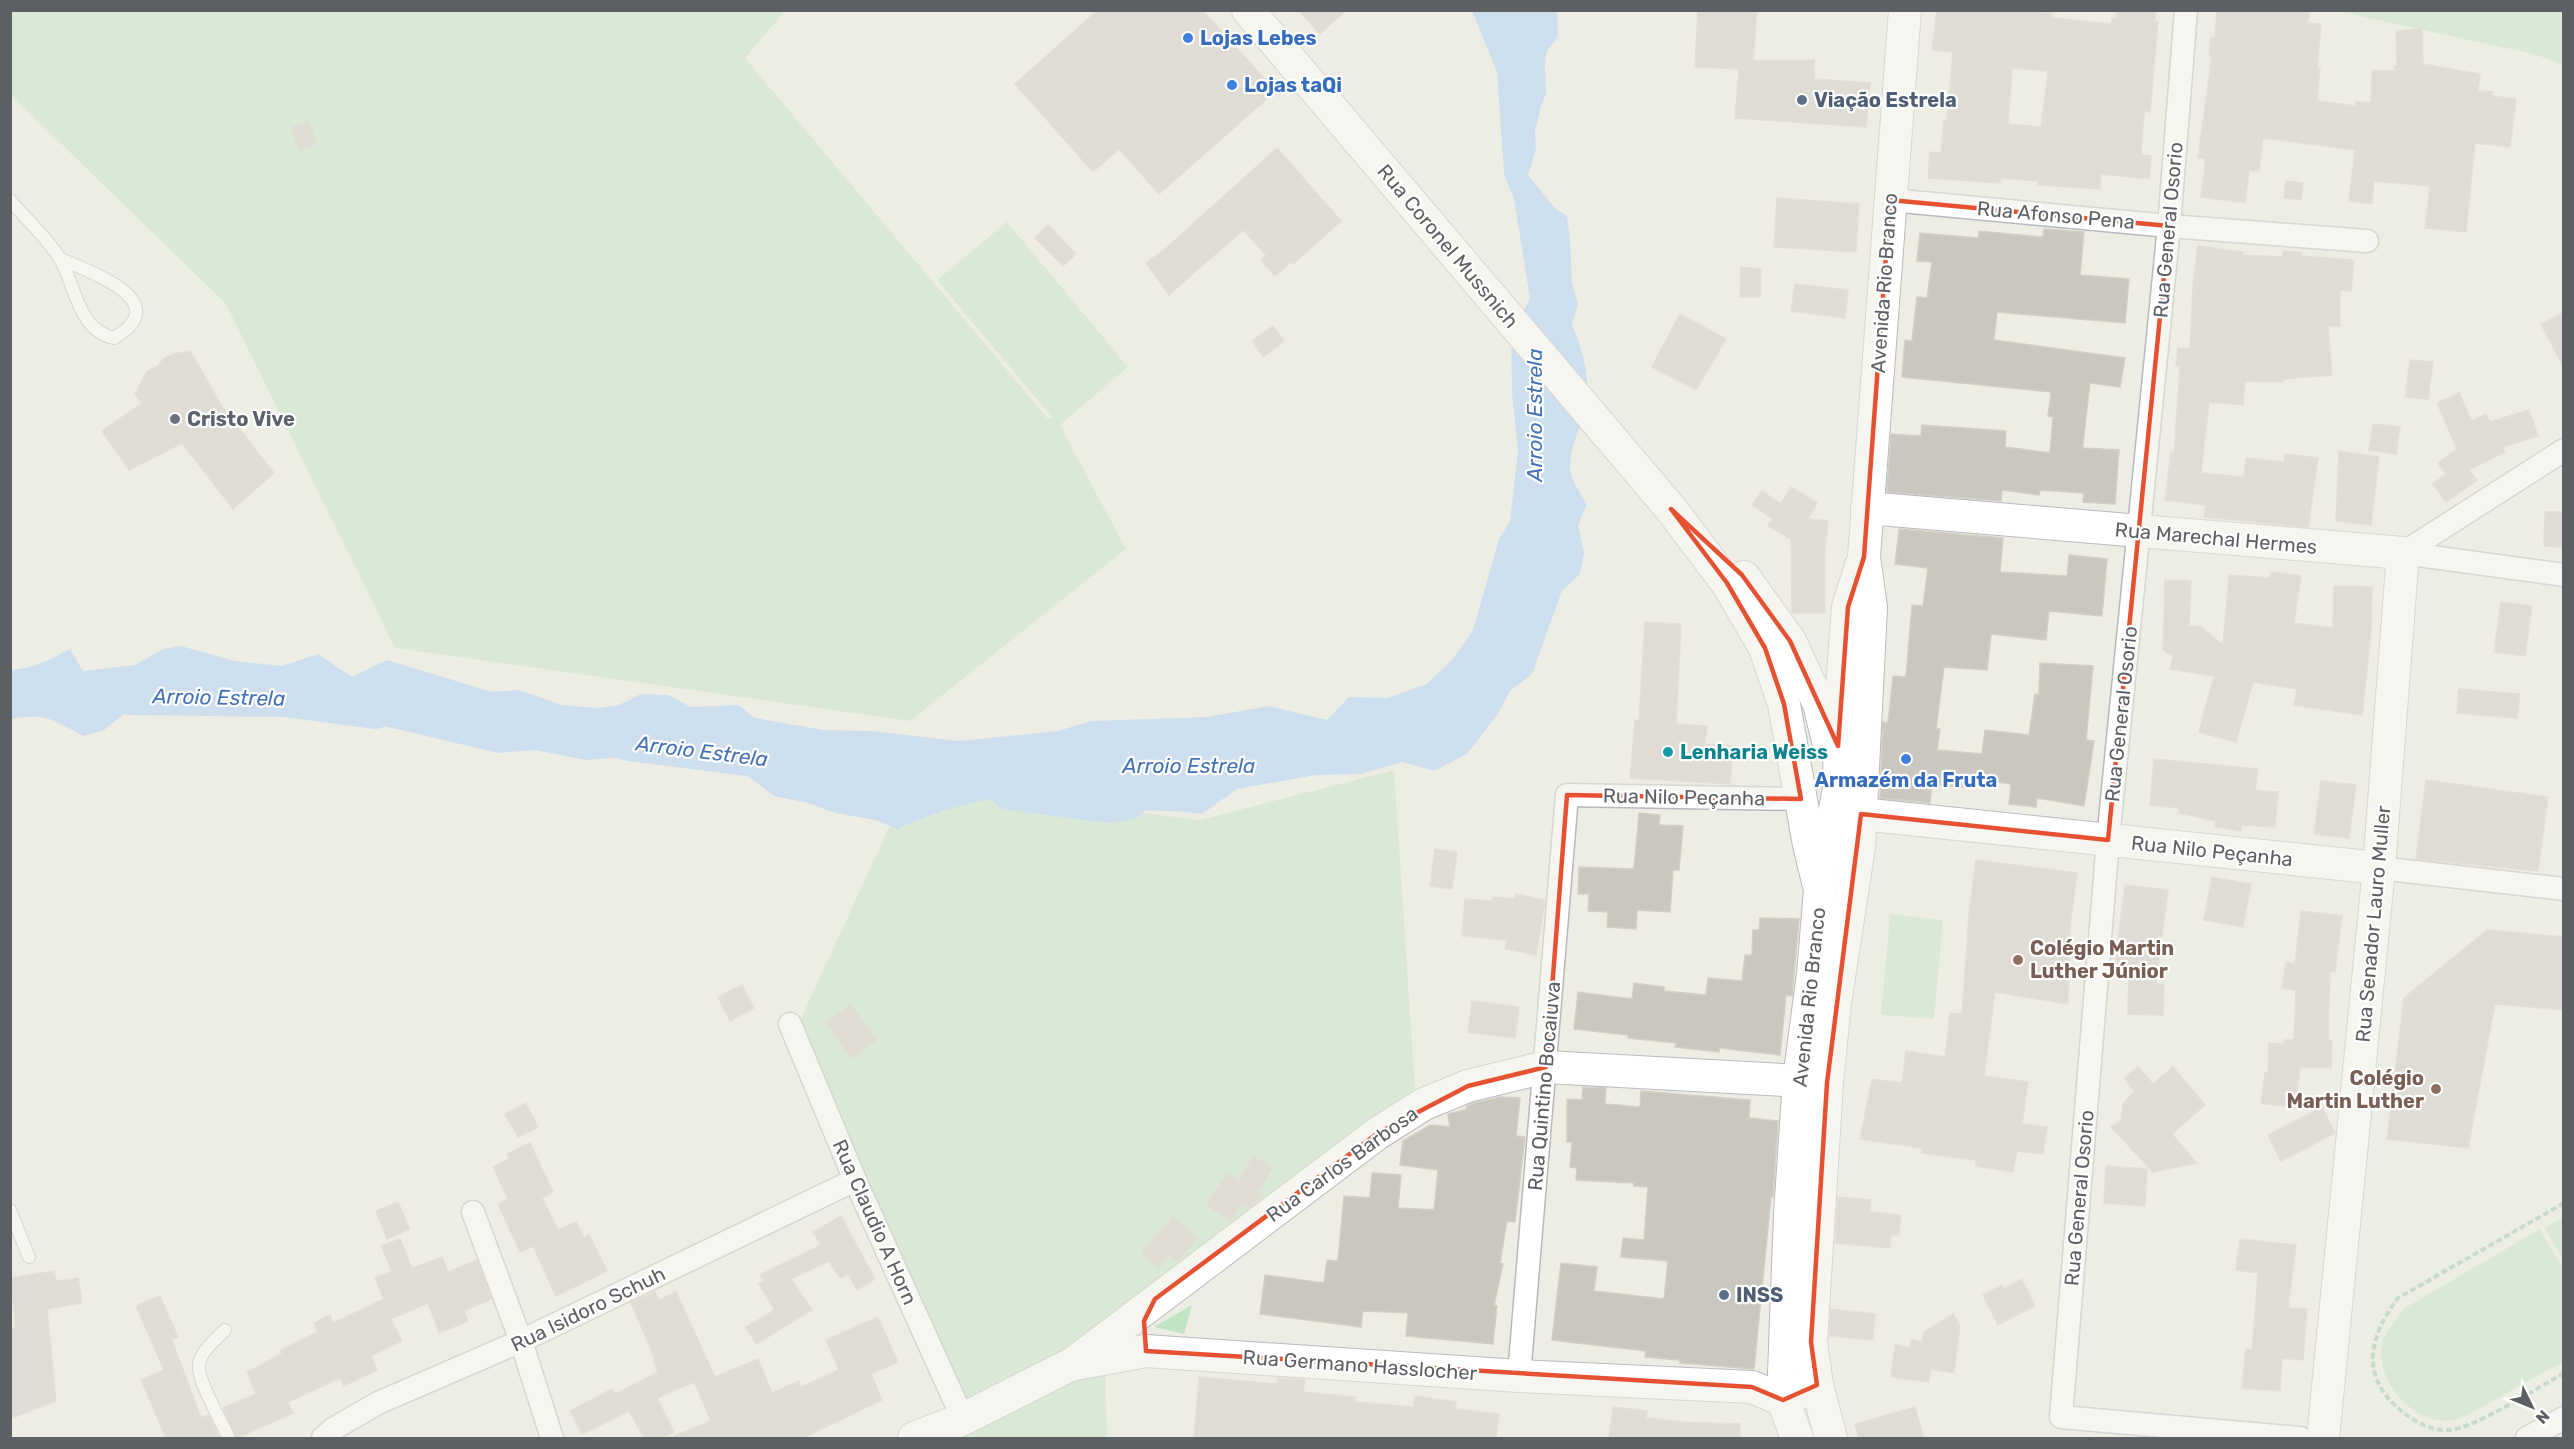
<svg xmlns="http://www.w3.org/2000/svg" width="2574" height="1449" viewBox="0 0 2574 1449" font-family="Rubik,sans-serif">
	<rect width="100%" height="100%" fill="#eeede4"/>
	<!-- green -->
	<g fill="#c1e5c4">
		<polygon points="10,11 785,11 745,58 1048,419 1052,417 937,280 1007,222 1128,367 1060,425 1126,549 910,721 395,648 226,304 11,95"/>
		<polygon points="2337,11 2563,11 2563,64 2533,54"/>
		<polygon points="1394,770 1416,1103 1072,1357 967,1409 798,1025 909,784 1200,820"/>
		<polygon points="1890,914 1943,920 1934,1019 1881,1015"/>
		<polygon points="2563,1217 2563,1260 2545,1228"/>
		<path d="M 2540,1229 L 2563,1269 L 2563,1362 C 2539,1375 2515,1388 2491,1402 C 2480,1408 2467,1417 2454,1420 C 2416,1427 2374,1382 2382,1344 C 2385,1332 2396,1319 2403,1309 Z"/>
		<polygon points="1192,1305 1184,1334 1154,1327"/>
		<polygon points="1105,1360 1107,1438 948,1438"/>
	</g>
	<!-- water -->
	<path fill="#a5cffd" d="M 1472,11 L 1557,11 L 1558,37 L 1547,51 L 1545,61 L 1546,94 L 1541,106 L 1535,132 L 1536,149 L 1528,175 L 1555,208 L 1567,216 L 1570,238 L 1572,283 L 1578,304 L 1572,325 C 1586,355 1593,391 1581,423 C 1576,438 1570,451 1570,468 C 1570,479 1582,495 1587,505 L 1578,525 L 1584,553 L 1580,574 L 1562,591 L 1532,674 L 1510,691 L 1498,714 L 1467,754 L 1434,771 L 1402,762 L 1361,774 L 1316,775 L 1237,789 L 1202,814 C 1170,809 1141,812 1110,809 C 1097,807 1084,800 1071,798 C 1017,787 947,806 898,829 L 875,820 L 835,813 L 808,803 L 774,796 L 724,758 L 694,744 L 668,754 L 586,760 L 535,750 L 498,753 L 358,720 L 329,704 L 299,695 L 272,704 L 218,687 L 192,693 L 166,709 L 131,708 L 104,730 L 83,736 C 52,719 46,713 11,719 L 11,670 C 33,668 50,660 70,649 L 83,671 L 135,665 L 163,649 L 181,646 L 235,661 L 282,666 L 318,654 L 352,677 L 387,660 L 492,692 L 519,690 L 562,705 L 597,708 L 619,705 L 641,694 L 668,695 L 691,707 L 738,705 L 755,718 L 824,730 L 872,731 L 959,741 L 1058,731 L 1091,721 L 1207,717 L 1269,706 L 1327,720 L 1349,697 L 1387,698 L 1427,684 L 1452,660 L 1473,630 L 1499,539 L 1510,521 L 1518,451 L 1512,393 L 1511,333 L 1530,299 L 1514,199 L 1504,174 L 1497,72 Z"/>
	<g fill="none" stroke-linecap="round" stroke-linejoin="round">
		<!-- river -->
		<g stroke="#a5cffd" stroke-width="40">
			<polyline points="131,695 284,697 375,709"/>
			<polyline points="629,741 762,758"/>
			<polyline points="1010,790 1109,803 1128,800"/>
		</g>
	</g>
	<!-- building -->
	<g fill="#cac7c1" stroke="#d3cfc2" stroke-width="1.5" fill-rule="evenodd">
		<polygon points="1098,10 1202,10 1276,91 1159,194 1119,149 1093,172 1015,84"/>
		<polygon points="1298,10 1346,10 1320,34"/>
		<polygon points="1698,10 1757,10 1753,61 1814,60 1814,79 1870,83 1866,127 1735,118 1739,69 1695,67"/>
		<path d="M 1937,10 L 2013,10 L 2052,13 L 2052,18 L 2112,24 L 2112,18 L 2117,19 L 2117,10 L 2156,10 L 2155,22 L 2158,22 L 2150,112 L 2144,111 L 2141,155 L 2151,156 L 2149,179 L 2101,174 L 2100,189 L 2038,185 L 2038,181 L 2001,178 L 2000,183 L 1928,178 L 1930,152 L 1941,153 L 1944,120 L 1947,121 L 1953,52 L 1932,50 ZM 2012,68 L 2048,71 L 2041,127 L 2008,124 Z"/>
		<polygon points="2217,10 2310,10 2308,23 2321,24 2317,69 2320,69 2317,101 2356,106 2356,101 2371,103 2372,70 2394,71 2394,66 2397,66 2396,31 2422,29 2423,64 2480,74 2478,91 2493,92 2492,96 2516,99 2510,147 2475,143 2466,232 2425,228 2430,186 2374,181 2372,204 2349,201 2355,150 2263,138 2259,171 2249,170 2245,203 2201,197 2206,159 2198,158 2212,56 2209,56 2211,37 2215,38"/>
		<polygon points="309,121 317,144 299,151 291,127"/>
		<polygon points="1277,148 1341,221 1293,264 1291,262 1275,276 1261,260 1266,255 1243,230 1169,295 1146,263 1165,249"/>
		<polygon points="2286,181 2303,183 2301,200 2284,198"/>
		<polygon points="1777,198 1859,204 1856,252 1774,247"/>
		<polygon points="1048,225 1076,254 1063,266 1035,238"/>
		<polygon points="2044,229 2084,232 2080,275 2129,279 2125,323 1997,312 1994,340 2125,358 2120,387 2090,383 2083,444 2083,448 2119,450 2115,504 2083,502 2084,493 2040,490 2039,495 2002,490 2001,501 1887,492 1891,434 1921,436 1922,425 2006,431 2005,447 2050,453 2053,417 2048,416 2051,392 1902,377 1905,340 1912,341 1917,297 1927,298 1932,262 1917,261 1920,233 1978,238 1979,231 2043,237"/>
		<polygon points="2198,246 2243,252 2242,255 2283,257 2283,251 2302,253 2301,256 2354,260 2351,291 2340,290 2340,326 2328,326 2332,375 2283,379 2283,382 2245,381 2243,405 2209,402 2201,473 2244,477 2246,458 2284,462 2285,454 2318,458 2308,527 2204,517 2206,505 2165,500 2171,453 2174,454 2180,366 2176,366 2178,348 2190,349 2193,285"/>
		<polygon points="1741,267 1761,269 1760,297 1740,297"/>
		<polygon points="1795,284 1848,290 1845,318 1791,311"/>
		<polygon points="2564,312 2564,368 2541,324"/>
		<polygon points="1680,314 1726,339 1696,390 1652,367"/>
		<polygon points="1273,326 1284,341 1263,357 1252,341"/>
		<polygon points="190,351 223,408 274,473 233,509 182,443 129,470 102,431 142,403 135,394 147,371 158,366 163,359 173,354"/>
		<polygon points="2410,360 2433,362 2428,399 2405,397"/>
		<polygon points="2459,393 2472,421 2486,414 2490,422 2529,410 2538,436 2503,447 2505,452 2469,470 2477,480 2446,502 2433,484 2446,474 2438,463 2457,449 2437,403"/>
		<polygon points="2373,424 2400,427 2396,454 2369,450"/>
		<polygon points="2339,451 2379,457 2371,525 2336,521"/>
		<polygon points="1791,487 1817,503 1808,519 1828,521 1825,549 1825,613 1792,613 1791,539 1768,526 1773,519 1752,505 1762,491 1781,504"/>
		<polygon points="2545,512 2564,512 2564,547 2544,546"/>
		<polygon points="1899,529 2003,538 2000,572 2067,576 2069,555 2107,559 2102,616 2049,611 2046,640 1991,634 1987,670 1944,667 1936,729 1940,729 1937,750 1982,754 1985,730 2029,735 2035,694 2039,695 2040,663 2093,666 2086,740 2094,741 2084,806 2037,798 2036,807 2009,804 2011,784 1977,779 1976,788 1932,785 1930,803 1880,798 1883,722 1888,723 1893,676 1906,677 1912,605 1923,606 1928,568 1895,564"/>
		<polygon points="2271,572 2301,576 2294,623 2333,628 2334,586 2372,587 2371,632 2362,715 2294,705 2297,689 2253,682 2236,742 2199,732 2214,676 2170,669 2173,656 2163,650 2165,580 2191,581 2189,626 2201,627 2223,645 2229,575 2270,578"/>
		<polygon points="2501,602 2532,606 2525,656 2494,652"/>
		<polygon points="1645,622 1681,624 1676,724 1707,726 1705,744 1733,746 1730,784 1630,778 1635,720 1639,721"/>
		<polygon points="2459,689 2520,694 2517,718 2457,713"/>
		<polygon points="2154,759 2258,769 2255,790 2278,792 2275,827 2242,825 2241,831 2215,827 2216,821 2178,813 2179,808 2150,805"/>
		<polygon points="2426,780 2548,797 2538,871 2416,859"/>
		<polygon points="2321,781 2356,785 2349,838 2314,834"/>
		<polygon points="1639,813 1660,815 1659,825 1683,826 1679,870 1673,870 1670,912 1637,910 1636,929 1607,927 1608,912 1588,911 1589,894 1578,894 1579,867 1634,869"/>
		<polygon points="1435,849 1457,852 1452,889 1430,886"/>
		<polygon points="1976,860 2077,873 2070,927 2068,1004 1995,992 1984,1076 2028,1082 2022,1124 2047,1127 2043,1154 2017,1151 2013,1172 1976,1166 1976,1160 1921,1153 1922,1148 1860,1139 1872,1079 1902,1083 1906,1051 1945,1057 1950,1013 1962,1014 1969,914"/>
		<polygon points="2212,877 2251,884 2243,927 2204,920"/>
		<polygon points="2125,885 2168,890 2156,984 2164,984 2163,1015 2128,1014 2129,973 2114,972"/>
		<polygon points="1516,894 1545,900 1536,955 1505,949 1507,940 1462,936 1465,899 1492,901 1493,897 1515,899"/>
		<polygon points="2301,911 2342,916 2335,972 2330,971 2328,1041 2332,1041 2331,1068 2300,1067 2295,1108 2261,1103 2265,1073 2268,1073 2269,1043 2284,1044 2284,1040 2294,1040 2296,990 2282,988 2286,962 2295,964"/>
		<polygon points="1760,918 1799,919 1792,996 1786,995 1780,1055 1719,1048 1719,1052 1675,1047 1676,1043 1628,1038 1628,1035 1574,1029 1578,992 1632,999 1634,983 1664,987 1664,991 1706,995 1708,978 1742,981 1745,955 1752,955 1753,930 1759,930"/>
		<polygon points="2487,930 2564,937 2564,1010 2495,1004 2468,1148 2387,1139 2404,998"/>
		<polygon points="742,985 754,1008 730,1021 718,997"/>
		<polygon points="1472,1001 1519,1007 1515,1038 1468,1032"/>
		<polygon points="851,1004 877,1040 851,1059 826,1022"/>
		<polygon points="2138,1067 2153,1084 2173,1067 2205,1105 2172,1134 2197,1163 2153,1172 2111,1127 2121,1121 2123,1104 2134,1091 2124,1078"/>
		<polygon points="1583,1087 1606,1088 1605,1104 1640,1107 1641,1091 1750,1100 1749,1118 1778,1121 1773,1197 1771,1197 1754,1369 1680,1363 1680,1360 1645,1357 1646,1351 1552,1340 1561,1263 1597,1267 1594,1291 1664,1299 1668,1261 1621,1257 1623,1238 1644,1240 1648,1187 1634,1186 1634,1183 1576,1180 1577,1168 1570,1167 1572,1142 1567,1142 1567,1099 1582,1100"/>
		<polygon points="1501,1097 1520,1098 1516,1136 1525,1137 1515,1222 1507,1221 1500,1263 1503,1264 1494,1305 1497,1306 1493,1344 1406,1336 1408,1313 1363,1311 1361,1327 1260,1314 1265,1275 1324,1283 1327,1260 1338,1261 1344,1196 1370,1198 1372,1173 1401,1175 1398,1208 1434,1210 1438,1170 1400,1165 1403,1141 1430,1125 1450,1127 1448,1114 1467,1109 1467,1106 1474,1103"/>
		<polygon points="526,1103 538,1127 518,1137 505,1114"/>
		<polygon points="2322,1107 2335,1133 2281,1161 2268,1135"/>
		<polygon points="530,1143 553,1192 542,1198 558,1230 576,1222 584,1238 589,1235 607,1271 556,1296 533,1246 520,1252 498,1204 508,1199 493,1167 509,1159 507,1154"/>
		<polygon points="1253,1156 1273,1167 1259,1192 1262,1194 1257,1202 1249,1208 1242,1203 1231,1221 1206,1205 1227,1173 1239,1180"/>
		<polygon points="2106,1166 2147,1169 2145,1206 2104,1203"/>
		<polygon points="1838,1197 1871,1200 1870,1212 1901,1215 1899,1235 1891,1235 1890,1248 1835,1243"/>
		<polygon points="398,1202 410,1229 387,1239 376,1211"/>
		<polygon points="841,1216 875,1279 857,1290 848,1274 840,1278 829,1261 791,1279 812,1310 756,1344 746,1327 775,1310 759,1284 764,1281 760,1275 821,1245 813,1232"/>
		<polygon points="1173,1216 1198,1238 1177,1262 1169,1255 1158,1268 1141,1253"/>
		<polygon points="400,1239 412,1268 442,1257 448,1272 477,1260 491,1299 464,1311 468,1321 439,1333 428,1303 391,1319 402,1341 371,1356 377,1370 344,1386 340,1378 288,1402 293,1413 237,1438 223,1408 256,1394 247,1372 282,1354 280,1350 318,1332 314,1323 330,1315 333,1323 384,1299 375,1278 392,1271 381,1246"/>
		<polygon points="2240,1239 2296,1245 2288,1308 2307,1309 2303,1360 2282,1358 2280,1391 2242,1388 2246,1349 2252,1350 2258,1273 2236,1270"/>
		<polygon points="54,1271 56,1281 78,1278 82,1303 47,1309 56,1401 10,1419 10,1330 16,1328 10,1278"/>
		<polygon points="2022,1279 2035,1306 1998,1325 1983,1295 2002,1285 2004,1289"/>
		<polygon points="655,1292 659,1300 676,1292 715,1377 758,1359 772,1393 799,1381 801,1387 839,1370 826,1340 878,1317 898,1362 871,1374 882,1400 803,1438 669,1438 711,1421 694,1382 657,1398 674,1432 662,1438 644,1438 629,1411 582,1434 570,1411 612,1389 615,1394 658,1372 653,1360 655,1359 631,1303"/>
		<polygon points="160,1296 178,1337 172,1340 201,1418 208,1415 220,1438 166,1438 141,1380 164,1370 136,1306"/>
		<polygon points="1831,1309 1875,1314 1873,1340 1829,1336"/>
		<polygon points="1953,1314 1960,1326 1954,1373 1930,1369 1929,1382 1891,1377 1895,1345 1910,1348 1911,1340 1922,1342 1924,1332"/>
		<polygon points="1199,1377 1277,1384 1278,1378 1305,1380 1303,1392 1355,1397 1355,1402 1413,1407 1415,1396 1456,1402 1455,1409 1499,1414 1496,1438 1194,1438"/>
		<polygon points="1613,1407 1647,1411 1646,1418 1683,1422 1740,1424 1740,1438 1609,1438"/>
		<polygon points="1915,1407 1924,1438 1859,1438 1855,1424"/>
	</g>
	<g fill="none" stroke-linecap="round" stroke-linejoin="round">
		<!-- lane casing -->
		<g stroke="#b6b9be" stroke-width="14">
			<g id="lane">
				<path d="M 10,200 C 26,219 46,237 59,257 C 76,285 77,330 114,338 C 177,301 89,272 59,258"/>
				<polyline points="10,1210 29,1257"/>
				<path d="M 225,1330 C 215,1340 202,1350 199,1364 C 196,1378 222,1423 229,1438"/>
			</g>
		</g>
		<!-- street casing -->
		<g stroke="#b6b9be" stroke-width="25">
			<g id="street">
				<polyline points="2186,10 2169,226 2108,840 2061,1417 2300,1438"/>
				<polyline points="1890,200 2169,226 2367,241"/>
				<polyline points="2403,553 2564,450"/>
				<polyline points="2403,553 2564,575"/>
				<polyline points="2379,868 2564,889"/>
				<polyline points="790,1024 855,1180 963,1419"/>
				<polyline points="473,1212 521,1341 552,1438"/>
				<polyline points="1519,1376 1567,795 1801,799"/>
				<polyline points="323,1438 333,1429 378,1403 521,1341 855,1180"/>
				<polyline points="2527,1438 2564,1418"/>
			</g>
		</g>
		<!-- secondary casing -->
		<g stroke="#b7bac0" stroke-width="34">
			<g id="secondary">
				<polyline points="1248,10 1671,509 1727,583 1765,648 1784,704 1809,845 1820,890"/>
				<polyline points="1867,508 2403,553 2379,868 2323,1438"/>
				<polyline points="1744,577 1790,641 1819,704 1829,745"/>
				<polyline points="1861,814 2379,868"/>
				<polyline points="1076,1361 1378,1133 1424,1104 1468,1086 1546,1067 1820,1082"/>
				<polyline points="914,1438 963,1419 1070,1365 1146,1351 1519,1376 1752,1387 1783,1400 1817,1385"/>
				<polyline points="1797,1438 1783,1400 1790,1214 1799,1080 1813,974 1820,890 1839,788 1840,714 1848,607 1861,566"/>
				<polyline points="1831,1438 1817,1385 1811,1342 1827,1083 1835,1003 1859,847 1871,608 1864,557 1905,10"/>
			</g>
		</g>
		<!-- path -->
		<path stroke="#9ac6ab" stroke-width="4" stroke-dasharray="6 3" stroke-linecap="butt" d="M 2564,1203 L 2398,1298 C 2368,1338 2359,1378 2404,1413 C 2416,1423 2433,1431 2449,1430 C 2471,1430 2541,1386 2564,1373"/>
		<!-- lane -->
		<use href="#lane" stroke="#fff" stroke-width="12"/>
		<!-- street -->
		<use href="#street" stroke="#fff" stroke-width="22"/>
		<!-- secondary -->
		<use href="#secondary" stroke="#fff" stroke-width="32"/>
	</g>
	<!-- marked area -->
	<path d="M0 0H2574V1449H0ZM 1890,200 L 2169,226 L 2108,840 L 1861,814 L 1827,1083 L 1811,1342 L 1817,1385 L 1783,1400 L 1752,1387 L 1146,1351 L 1144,1321 L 1155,1299 L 1378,1133 L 1468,1086 L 1546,1067 L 1567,795 L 1801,799 L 1784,704 L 1765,648 L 1727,583 L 1671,509 L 1742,575 L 1790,641 L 1838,746 L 1848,607 L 1864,557 Z" fill="#eeede4" fill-opacity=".55" fill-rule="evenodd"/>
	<path fill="none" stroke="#e65132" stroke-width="4.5" stroke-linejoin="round" d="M 1890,200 L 2169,226 L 2108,840 L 1861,814 L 1827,1083 L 1811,1342 L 1817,1385 L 1783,1400 L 1752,1387 L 1146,1351 L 1144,1321 L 1155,1299 L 1378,1133 L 1468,1086 L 1546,1067 L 1567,795 L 1801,799 L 1784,704 L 1765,648 L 1727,583 L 1671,509 L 1742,575 L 1790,641 L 1838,746 L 1848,607 L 1864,557 Z"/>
	<!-- markers -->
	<g fill="#3f7fe0" stroke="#fff" stroke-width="2">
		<circle cx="1188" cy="38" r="6"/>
		<circle cx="1232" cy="85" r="6"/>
		<circle cx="1906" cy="759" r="6"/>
	</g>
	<g fill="#5c6f8a" stroke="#fff" stroke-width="2">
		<circle cx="1802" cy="100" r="6"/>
		<circle cx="1724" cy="1295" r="6"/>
	</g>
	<circle fill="#6b7280" stroke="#fff" stroke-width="2" cx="175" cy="419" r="6"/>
	<circle fill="#0f9aa8" stroke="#fff" stroke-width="2" cx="1668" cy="752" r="6"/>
	<g fill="#8d6e63" stroke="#fff" stroke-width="2">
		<circle cx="2018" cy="960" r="6"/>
		<circle cx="2436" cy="1089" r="6"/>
	</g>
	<g text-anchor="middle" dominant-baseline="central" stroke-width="4.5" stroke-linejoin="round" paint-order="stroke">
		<!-- shop labels -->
		<g font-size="20" font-weight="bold" fill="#366cbe" stroke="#fff" text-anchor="start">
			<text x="1200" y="38">Lojas Lebes</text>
			<text x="1244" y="85">Lojas taQi</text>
			<text x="1906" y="780" text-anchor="middle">Armazém da Fruta</text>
		</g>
		<!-- service labels -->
		<g font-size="20" font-weight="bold" fill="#4e5e75" stroke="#fff" text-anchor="start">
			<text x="1814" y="100">Viação Estrela</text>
			<text x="1736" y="1295">INSS</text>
		</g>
		<!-- street labels -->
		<g font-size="20" fill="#5c5f64" stroke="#fff">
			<text transform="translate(2056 215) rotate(5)">Rua Afonso Pena</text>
			<text transform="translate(2168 230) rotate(-85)">Rua General Osorio</text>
			<text transform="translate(1448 246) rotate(50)">Rua Coronel Mussnich</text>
			<text transform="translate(1884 283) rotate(-86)">Avenida Rio Branco</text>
			<text transform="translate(2216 538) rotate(5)">Rua Marechal Hermes</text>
			<text transform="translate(2121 714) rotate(-84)">Rua General Osorio</text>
			<text transform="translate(1684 797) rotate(1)">Rua Nilo Peçanha</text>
			<text transform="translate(2212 851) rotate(6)">Rua Nilo Peçanha</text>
			<text transform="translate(2373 924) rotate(-85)">Rua Senador Lauro Muller</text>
			<text transform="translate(1809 997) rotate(-84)">Avenida Rio Branco</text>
			<text transform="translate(1544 1086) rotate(-85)">Rua Quintino Bocaiuva</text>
			<text transform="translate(1342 1164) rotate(-36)">Rua Carlos Barbosa</text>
			<text transform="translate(2079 1198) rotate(-85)">Rua General Osorio</text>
			<text transform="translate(875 1222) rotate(66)">Rua Claudio A Horn</text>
			<text transform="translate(588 1309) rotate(-26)">Rua Isidoro Schuh</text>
			<text transform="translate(1360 1365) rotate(4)">Rua Germano Hasslocher</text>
		</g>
		<!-- worship labels -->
		<g font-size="20" font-weight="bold" fill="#5b616d" stroke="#fff" text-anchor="start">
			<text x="187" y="419">Cristo Vive</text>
		</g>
		<!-- culture labels -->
		<g font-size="20" font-weight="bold" fill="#0d838f" stroke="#fff" text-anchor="start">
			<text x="1680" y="752">Lenharia Weiss</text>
		</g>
		<!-- education labels -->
		<g font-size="20" font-weight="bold" fill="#785e54" stroke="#fff" text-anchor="start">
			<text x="2030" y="948">Colégio Martin<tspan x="2030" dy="23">Luther Júnior</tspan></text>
			<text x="2424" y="1078" text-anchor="end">Colégio<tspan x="2424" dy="23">Martin Luther</tspan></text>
		</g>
		<!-- water labels -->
		<g font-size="21" font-style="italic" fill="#4472b8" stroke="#fff">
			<text transform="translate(1534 415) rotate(-90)">Arroio Estrela</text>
			<text transform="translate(219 697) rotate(1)">Arroio Estrela</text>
			<text transform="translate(702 751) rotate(7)">Arroio Estrela</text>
			<text x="1189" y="765">Arroio Estrela</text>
		</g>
	</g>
	<!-- border -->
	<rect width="2574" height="1449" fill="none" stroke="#5c5f64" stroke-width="24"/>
	<!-- north arrow -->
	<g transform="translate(2532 1407) rotate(133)" stroke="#ffffff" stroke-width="4.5" paint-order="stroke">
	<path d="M0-4.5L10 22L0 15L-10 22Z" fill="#5c5f64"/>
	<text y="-9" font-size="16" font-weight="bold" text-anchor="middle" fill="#5c5f64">N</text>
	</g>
</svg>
